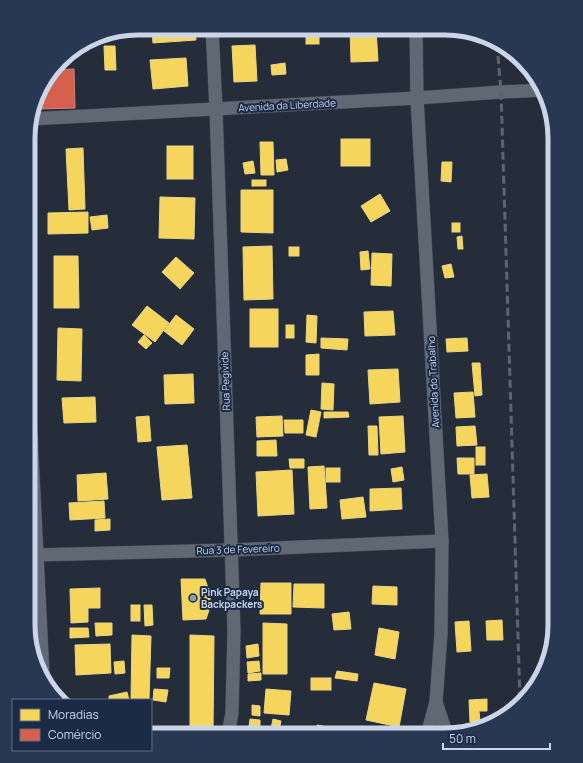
<svg xmlns="http://www.w3.org/2000/svg" width="583" height="763" viewBox="0 0 583 763" font-family="Manrope,sans-serif">
	<rect width="100%" height="100%" fill="#252d3b"/>
	<!-- homes -->
	<g fill="#f6d55c" stroke="#e9d586">
		<polygon points="174,28 195,28 196,40 153,43 152,30"/>
		<rect x="306" y="29" width="13" height="15"/>
		<polygon points="350,29 376,29 378,61 351,62"/>
		<polygon points="255,45 257,81 234,82 232,46"/>
		<polygon points="104,46 115,46 116,70 105,70"/>
		<polygon points="186,58 188,86 153,89 150,60"/>
		<polygon points="285,63 286,74 272,75 271,65"/>
		<rect x="341" y="139" width="29" height="27"/>
		<polygon points="260,142 273,142 274,175 261,175"/>
		<rect x="167" y="146" width="26" height="33"/>
		<polygon points="83,148 85,209 69,210 66,149"/>
		<polygon points="286,159 288,170 277,172 276,160"/>
		<polygon points="253,161 255,173 245,174 243,163"/>
		<polygon points="442,162 452,162 451,182 441,181"/>
		<rect x="252" y="180" width="14" height="6"/>
		<polygon points="241,190 273,190 273,233 241,232"/>
		<polygon points="380,194 390,211 371,222 361,206"/>
		<polygon points="160,197 195,198 194,239 159,238"/>
		<polygon points="88,212 88,233 48,234 48,213"/>
		<polygon points="107,215 108,228 92,230 90,217"/>
		<rect x="452" y="223" width="8" height="9"/>
		<polygon points="462,236 463,249 458,249 457,237"/>
		<polygon points="272,246 273,299 244,300 243,247"/>
		<rect x="289" y="247" width="10" height="9"/>
		<polygon points="368,251 370,269 361,270 360,252"/>
		<polygon points="372,253 392,254 391,286 371,285"/>
		<polygon points="54,256 78,256 79,308 54,308"/>
		<polygon points="176,257 194,273 180,289 162,272"/>
		<polygon points="451,264 454,277 445,278 442,266"/>
		<polygon points="147,306 169,323 155,342 132,325"/>
		<rect x="250" y="309" width="28" height="38"/>
		<polygon points="393,311 395,335 365,336 364,312"/>
		<polygon points="176,315 194,329 182,345 164,331"/>
		<polygon points="307,315 317,316 316,343 306,342"/>
		<rect x="286" y="325" width="8" height="13"/>
		<polygon points="58,328 82,329 81,381 57,380"/>
		<polygon points="144,335 152,343 146,349 138,342"/>
		<polygon points="321,338 348,339 347,350 321,348"/>
		<polygon points="467,338 468,351 447,352 446,339"/>
		<polygon points="319,354 319,375 306,375 306,355"/>
		<polygon points="472,363 480,363 482,395 475,396"/>
		<polygon points="398,369 400,402 370,404 368,370"/>
		<polygon points="193,374 194,403 165,404 164,375"/>
		<polygon points="322,383 334,384 333,410 321,409"/>
		<polygon points="473,392 475,417 456,418 454,393"/>
		<polygon points="95,397 96,422 64,423 62,398"/>
		<polygon points="311,410 321,412 316,437 306,435"/>
		<polygon points="324,412 348,412 349,417 324,418"/>
		<polygon points="149,416 151,441 138,442 136,417"/>
		<polygon points="282,416 283,436 257,437 256,417"/>
		<polygon points="403,416 405,452 381,454 379,417"/>
		<polygon points="284,420 303,420 303,433 285,433"/>
		<polygon points="368,426 377,426 378,455 369,455"/>
		<polygon points="475,426 477,445 457,446 456,427"/>
		<polygon points="276,440 277,456 257,456 257,441"/>
		<polygon points="187,445 192,498 162,500 157,447"/>
		<rect x="476" y="447" width="9" height="18"/>
		<polygon points="457,458 474,458 474,474 458,474"/>
		<polygon points="289,459 304,459 304,468 290,468"/>
		<polygon points="324,466 327,508 310,509 308,467"/>
		<polygon points="402,467 404,480 393,482 391,469"/>
		<rect x="326" y="468" width="14" height="14"/>
		<polygon points="292,470 294,514 258,516 256,472"/>
		<polygon points="106,473 108,499 78,501 77,475"/>
		<polygon points="487,474 489,497 472,498 470,475"/>
		<polygon points="401,488 402,509 370,511 370,489"/>
		<polygon points="363,497 366,517 342,519 340,500"/>
		<polygon points="104,501 105,518 70,520 69,503"/>
		<polygon points="110,519 110,530 95,531 95,520"/>
		<polygon points="181,579 205,579 210,594 210,607 206,619 183,620"/>
		<polygon points="261,583 291,583 291,614 260,614"/>
		<polygon points="294,584 324,584 324,608 293,607"/>
		<polygon points="373,586 397,587 397,605 372,604"/>
		<polygon points="100,588 100,608 88,608 88,622 71,623 70,589"/>
		<rect x="131" y="605" width="9" height="16"/>
		<polygon points="144,605 152,605 153,625 145,626"/>
		<polygon points="349,612 351,629 334,630 332,614"/>
		<polygon points="502,620 503,640 487,640 486,621"/>
		<polygon points="469,621 471,651 457,652 455,622"/>
		<polygon points="95,623 112,623 112,635 96,636"/>
		<polygon points="263,623 287,624 287,674 263,674"/>
		<polygon points="70,628 88,628 89,637 70,638"/>
		<polygon points="379,628 399,632 395,659 375,655"/>
		<polygon points="132,635 151,636 149,700 131,700"/>
		<polygon points="190,635 214,636 213,732 190,732"/>
		<polygon points="110,644 111,673 76,675 75,645"/>
		<polygon points="258,644 259,656 247,658 246,646"/>
		<polygon points="124,661 125,673 115,674 114,662"/>
		<polygon points="259,661 260,671 248,673 247,662"/>
		<polygon points="157,668 170,668 169,678 157,678"/>
		<polygon points="337,671 358,674 357,681 335,678"/>
		<polygon points="261,673 261,680 248,681 248,674"/>
		<rect x="311" y="678" width="20" height="12"/>
		<polygon points="374,683 406,689 399,727 366,720"/>
		<polygon points="154,689 168,690 166,702 153,700"/>
		<polygon points="266,689 291,691 289,715 264,713"/>
		<polygon points="127,692 129,700 109,700 109,696"/>
		<polygon points="487,699 487,711 479,711 480,722 470,722 469,700"/>
		<polygon points="252,705 260,706 260,716 252,715"/>
		<polygon points="250,719 260,720 260,727 249,726"/>
		<polygon points="273,719 281,721 279,731 271,729"/>
		<polygon points="317,725 328,727 326,735 315,735"/>
	</g>
	<!-- shops -->
	<polygon fill="#d6604d" stroke="#d3837b" points="74,69 75,108 40,109 39,92 43,83 53,70"/>
	<g fill="none" stroke-linecap="round" stroke-linejoin="round">
		<!-- street casing -->
		<g stroke="#414854" stroke-width="14">
			<g id="street">
				<polyline points="212,28 216,109 234,630 232,713 228,734"/>
				<polyline points="416,29 417,98 442,541 441,633 436,702 427,735"/>
				<polyline points="30,119 417,98 501,92 544,90"/>
				<polyline points="34,555 231,550 442,541"/>
				<polyline points="436,702 447,735"/>
			</g>
		</g>
		<!-- secondary casing -->
		<g stroke="#414854" stroke-width="20">
			<polyline id="secondary" points="28,435 40,675"/>
		</g>
		<!-- street -->
		<use href="#street" stroke="#606873" stroke-width="13"/>
		<!-- secondary -->
		<use href="#secondary" stroke="#606975" stroke-width="19"/>
		<!-- rail -->
		<polyline stroke="#5e6471" stroke-width="3" stroke-dasharray="8 4" stroke-linecap="butt" points="497,44 501,92 520,701"/>
	</g>
	<!-- markers -->
	<circle fill="#919aab" stroke="#1b2a45" stroke-width="1.5" cx="193" cy="598" r="4"/>
	<g text-anchor="middle" dominant-baseline="central" stroke-width="4" stroke-linejoin="round" paint-order="stroke">
		<!-- street labels -->
		<g font-size="10" fill="#cbd5e7" stroke="#1b2a45">
			<text transform="translate(287 105) rotate(-3)">Avenida da Liberdade</text>
			<text transform="translate(225 381) rotate(-92)">Rua Pegivide</text>
			<text transform="translate(433 382) rotate(-93)">Avenida do Trabalho</text>
			<text transform="translate(238 549) rotate(-2)">Rua 3 de Fevereiro</text>
		</g>
		<!-- poi labels -->
		<g font-size="10" font-weight="bold" fill="#cbd5e7" stroke="#1b2a45" text-anchor="start">
			<text x="201" y="592">Pink Papaya<tspan x="201" dy="12">Backpackers</tspan></text>
		</g>
	</g>
	<!-- crop -->
	<path d="M0 0H583V763H0ZM138 35H445A103 103 0 0 1 548 138V625A103 103 0 0 1 445 728H138A103 103 0 0 1 35 625V138A103 103 0 0 1 138 35Z" fill="#293852" fill-rule="evenodd"/>
	<path fill="none" stroke="#cbd5e7" stroke-width="5" d="M138 35H445A103 103 0 0 1 548 138V625A103 103 0 0 1 445 728H138A103 103 0 0 1 35 625V138A103 103 0 0 1 138 35Z"/>
	<!-- legend -->
	<rect x="12" y="699" width="140" height="52" fill="#1b2a45" stroke="#616e86"/>
	<rect x="20" y="709" width="20" height="12" fill="#f6d55c" stroke="#616e86"/>
	<text x="48" y="719" font-size="12" fill="#cbd5e7">Moradias</text>
	<rect x="20" y="729" width="20" height="12" fill="#d6604d" stroke="#616e86"/>
	<text x="48" y="739" font-size="12" fill="#cbd5e7">Comércio</text>
	<!-- scale -->
	<path d="M443 743v6h107v-6" fill="none" stroke="#cbd5e7" stroke-width="2"/>
	<text x="449" y="743" font-size="12" fill="#cbd5e7" stroke="#1b2a45" stroke-width="3" paint-order="stroke">50 m</text>
</svg>
